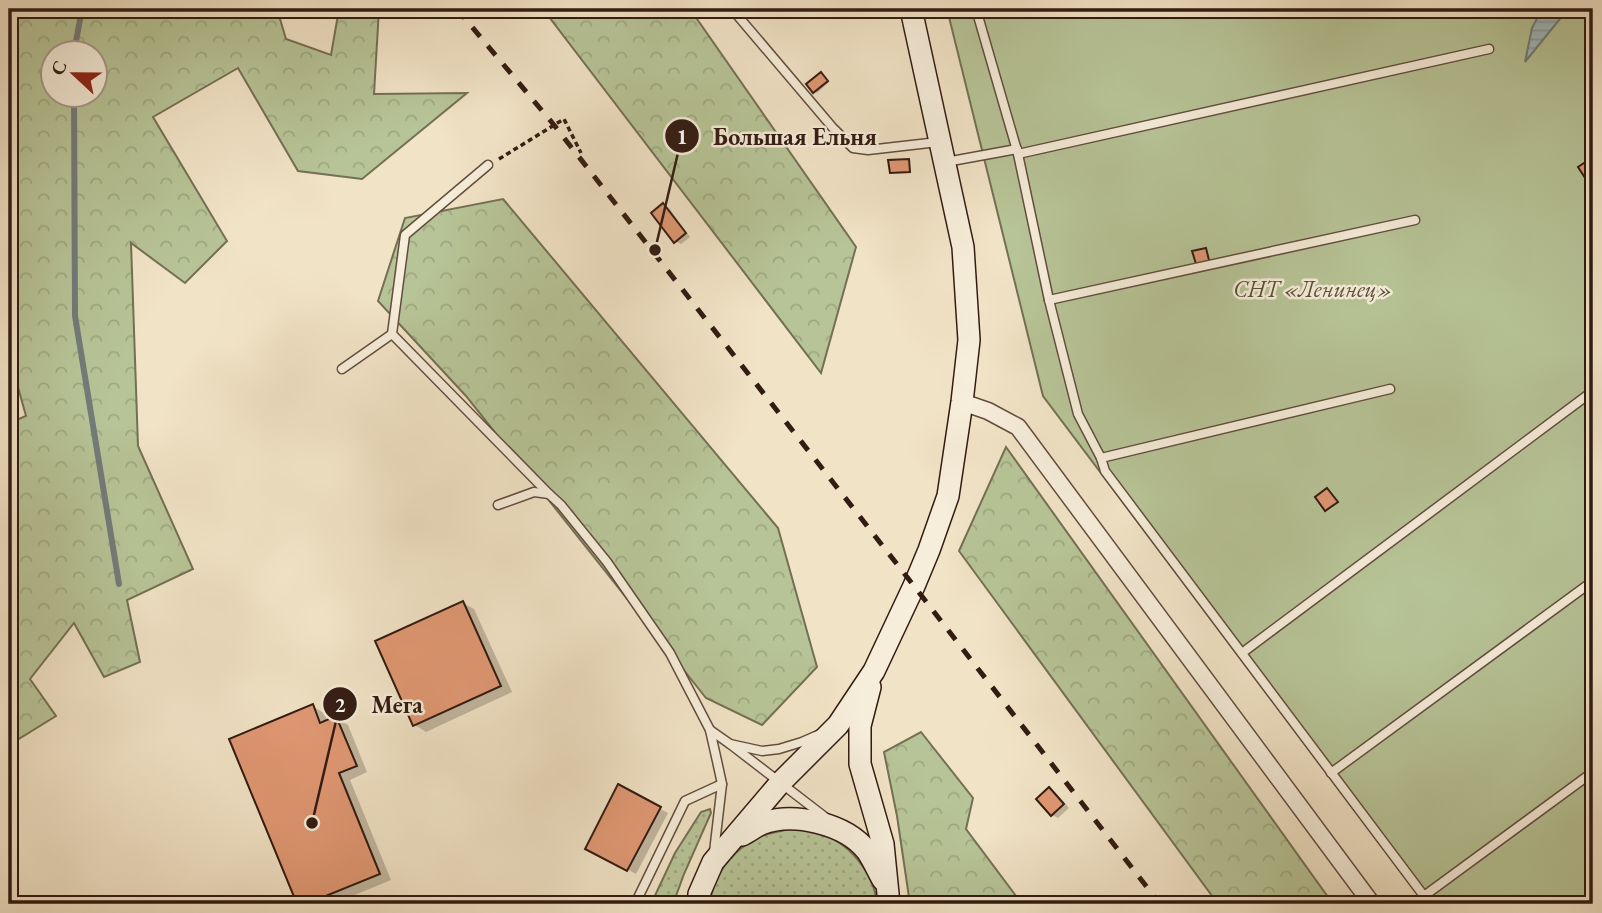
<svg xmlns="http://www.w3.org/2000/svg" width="1602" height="913" viewBox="0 0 1602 913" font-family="'EB Garamond',serif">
	<defs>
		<pattern id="grass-dots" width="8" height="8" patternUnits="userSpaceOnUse" patternTransform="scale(1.75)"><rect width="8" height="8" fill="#b7c497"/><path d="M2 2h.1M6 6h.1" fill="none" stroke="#9ea881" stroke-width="1.8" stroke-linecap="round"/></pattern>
		<pattern id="forest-crowns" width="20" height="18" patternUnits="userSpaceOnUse" patternTransform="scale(1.75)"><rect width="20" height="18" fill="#b7c497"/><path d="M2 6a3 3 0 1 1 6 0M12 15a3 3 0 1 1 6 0" fill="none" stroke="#9ea881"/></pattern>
		<pattern id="water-rules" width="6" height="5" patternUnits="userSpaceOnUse" patternTransform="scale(1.75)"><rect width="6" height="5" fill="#9fbbbf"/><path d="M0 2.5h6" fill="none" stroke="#89a0a3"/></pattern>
	</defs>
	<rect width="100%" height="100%" fill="#f1e3c6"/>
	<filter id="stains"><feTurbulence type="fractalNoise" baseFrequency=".00286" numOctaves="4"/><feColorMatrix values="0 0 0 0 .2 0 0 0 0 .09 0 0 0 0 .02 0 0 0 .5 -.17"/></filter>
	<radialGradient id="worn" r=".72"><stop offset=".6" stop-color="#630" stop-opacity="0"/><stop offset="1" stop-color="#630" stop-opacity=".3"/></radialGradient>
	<!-- grass -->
	<g fill="url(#grass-dots)" stroke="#747054" stroke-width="2">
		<polygon points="710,809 711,813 684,874 673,904 651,904 675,853 701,812"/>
		<path d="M 789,829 C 798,830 808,830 817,832 C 848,841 874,872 877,904 L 710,904 C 712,876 732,851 756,838 C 766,833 779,832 789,829 Z"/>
	</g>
	<!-- forest -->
	<g fill="url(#forest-crowns)" stroke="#747054" stroke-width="2" fill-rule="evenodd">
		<path d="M 9,9 L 277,9 L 286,39 L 331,55 L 339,9 L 379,9 L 374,94 L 467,93 L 362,179 L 298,171 L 238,68 L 153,117 L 227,241 L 185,283 L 131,243 L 138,446 L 193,569 L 127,600 L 140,662 L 104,677 L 74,623 L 30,679 L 56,716 L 9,745 L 9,423 L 26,416 L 9,355 ZM 52,52 L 94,52 L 94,94 L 52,94 Z"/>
		<polygon points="543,9 690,9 856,247 821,373"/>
		<polygon points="503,199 778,528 817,667 762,725 706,698 466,396 378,301 405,218"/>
		<polygon points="1006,447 1333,904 1218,904 959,551"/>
		<polygon points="921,732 973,798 966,829 1022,904 910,904 897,816 884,752"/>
	</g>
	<!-- garden -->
	<polygon fill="#b7c497" stroke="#747054" stroke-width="2" points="947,9 1593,9 1593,904 1425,904 1043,396"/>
	<!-- water -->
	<polygon fill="url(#water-rules)" stroke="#737b7a" stroke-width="2" points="1542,9 1568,9 1525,62 1532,28"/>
	<!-- shadow -->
	<g fill="#0003">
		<polygon points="823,75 829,82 817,93 809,85"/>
		<polygon points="663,205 669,208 690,237 681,244 675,241"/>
		<polygon points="463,603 474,609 512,692 426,732 415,725"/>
		<polygon points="312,706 324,713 328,722 336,718 348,725 367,772 350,780 391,880 333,904 299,904 231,740"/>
		<polygon points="619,787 668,813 636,874 587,848"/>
		<polygon points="1049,789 1055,792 1069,808 1058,818 1052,815"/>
	</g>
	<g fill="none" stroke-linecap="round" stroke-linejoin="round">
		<!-- stream -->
		<g stroke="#737b7a" stroke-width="6">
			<polyline points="74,52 82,9"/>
			<polyline points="74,94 75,316 119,584"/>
		</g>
	</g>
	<!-- building -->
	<g fill="#e09873" stroke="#321b12" stroke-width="2">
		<polygon points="821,72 828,81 813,93 806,84"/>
		<polygon points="1593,157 1593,185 1591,187 1578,167"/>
		<polygon points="909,159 910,172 890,173 888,160"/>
		<polygon points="663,203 686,233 674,243 651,213"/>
		<polygon points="1206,248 1210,264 1197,267 1192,251"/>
		<polygon points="1327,488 1338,502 1325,511 1315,497"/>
		<polygon points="463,601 501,686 413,726 375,641"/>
		<polygon points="313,704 320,723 336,716 357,766 339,773 380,874 306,904 297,904 229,739"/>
		<polygon points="618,784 661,807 627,871 585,849"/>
		<polygon points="1049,787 1064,804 1051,816 1036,799"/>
	</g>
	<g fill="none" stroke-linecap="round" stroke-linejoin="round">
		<!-- lane casing -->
		<g stroke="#624d3f" stroke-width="11">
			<g id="lane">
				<polyline points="732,9 833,128 853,148 868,150 938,142"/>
				<polyline points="976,9 1018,154 1049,300 1078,414 1101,458 1105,471 1430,904"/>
				<polyline points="1018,154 1489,49"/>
				<polyline points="946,162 1017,149"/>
				<polyline points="488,165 405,235 392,334 549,494"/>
				<polyline points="1049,300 1415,220"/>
				<polyline points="342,369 392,334"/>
				<polyline points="1101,458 1390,389"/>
				<polyline points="498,505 534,492 549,494 561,505 607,562 670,653 710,730 717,761 722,784 714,852"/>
				<polyline points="1242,653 1593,391"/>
				<polyline points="710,730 730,744 762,751 779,749 802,742 818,735"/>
				<polyline points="730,744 825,817"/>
				<polyline points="1331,773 1593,581"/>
				<polyline points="1424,896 1593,772"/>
				<polyline points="635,904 685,801 722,784"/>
			</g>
		</g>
		<!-- street casing -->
		<g stroke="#624d3f" stroke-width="19">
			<polyline id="street" points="962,402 988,411 1018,427 1372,904"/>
		</g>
		<!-- secondary casing -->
		<g stroke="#321b12" stroke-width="24">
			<g id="secondary">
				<polyline points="870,687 860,726 860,764 883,844 889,904"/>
				<path d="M 742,835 C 748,832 755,827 761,824 C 793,811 846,824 867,851 C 873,860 878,871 883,880"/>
				<polyline points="698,904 699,894 713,862 781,782 838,725 874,671 914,586 929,550 948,496 962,402 969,340 963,247 911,9"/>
			</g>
		</g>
		<!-- path -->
		<polyline stroke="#321b12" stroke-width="3.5" stroke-dasharray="5 3.5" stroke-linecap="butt" points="499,159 564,119 581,153"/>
		<!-- lane -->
		<use href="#lane" stroke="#f6edda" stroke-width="8"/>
		<!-- street -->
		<use href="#street" stroke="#f6edda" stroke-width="16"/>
		<!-- secondary -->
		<use href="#secondary" stroke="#f6edda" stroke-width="21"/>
		<!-- rail -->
		<polyline stroke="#321b12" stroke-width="5" stroke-dasharray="12 12" stroke-linecap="butt" points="457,9 554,125 914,586 1160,904"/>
	</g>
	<g text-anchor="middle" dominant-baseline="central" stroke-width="5" stroke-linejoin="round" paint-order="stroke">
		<!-- park labels -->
		<g font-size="23" font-style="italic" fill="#5a4e3a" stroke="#f6edda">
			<text x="1313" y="289">СНТ «Ленинец»</text>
		</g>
	</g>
	<!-- callouts -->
	<path fill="none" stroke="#321b12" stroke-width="2.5" d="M655 250L682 136M312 823L340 704"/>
	<g fill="#321b12" stroke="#f6edda" stroke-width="2.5">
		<circle cx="655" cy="250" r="7"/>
		<circle cx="312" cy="823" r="7"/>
		<circle cx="682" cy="136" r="18"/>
		<circle cx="340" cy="704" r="18"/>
	</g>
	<g font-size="21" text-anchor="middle" font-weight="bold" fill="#fff">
		<text x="682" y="144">1</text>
		<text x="340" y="712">2</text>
	</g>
	<g font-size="24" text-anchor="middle" font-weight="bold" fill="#321b12" stroke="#f6edda" stroke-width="5" stroke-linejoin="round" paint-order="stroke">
		<text x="795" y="145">Большая Ельня</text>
		<text x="397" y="713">Мега</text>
	</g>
	<!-- margin -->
	<rect width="1602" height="913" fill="none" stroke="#f1e3c6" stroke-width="35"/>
	<rect x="10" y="10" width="1581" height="892" fill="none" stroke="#321b12" stroke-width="3.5"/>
	<rect x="18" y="18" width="1567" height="878" fill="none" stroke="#321b12" stroke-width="2"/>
	<!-- north arrow -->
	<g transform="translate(74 74) rotate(292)"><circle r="33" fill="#f6edda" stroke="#a8998a" stroke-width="2"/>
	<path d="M0-5L12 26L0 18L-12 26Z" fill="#8f2418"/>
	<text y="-10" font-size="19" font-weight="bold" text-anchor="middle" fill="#321b12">С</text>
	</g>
	<rect width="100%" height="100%" filter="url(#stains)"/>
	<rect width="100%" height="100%" fill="url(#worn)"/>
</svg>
